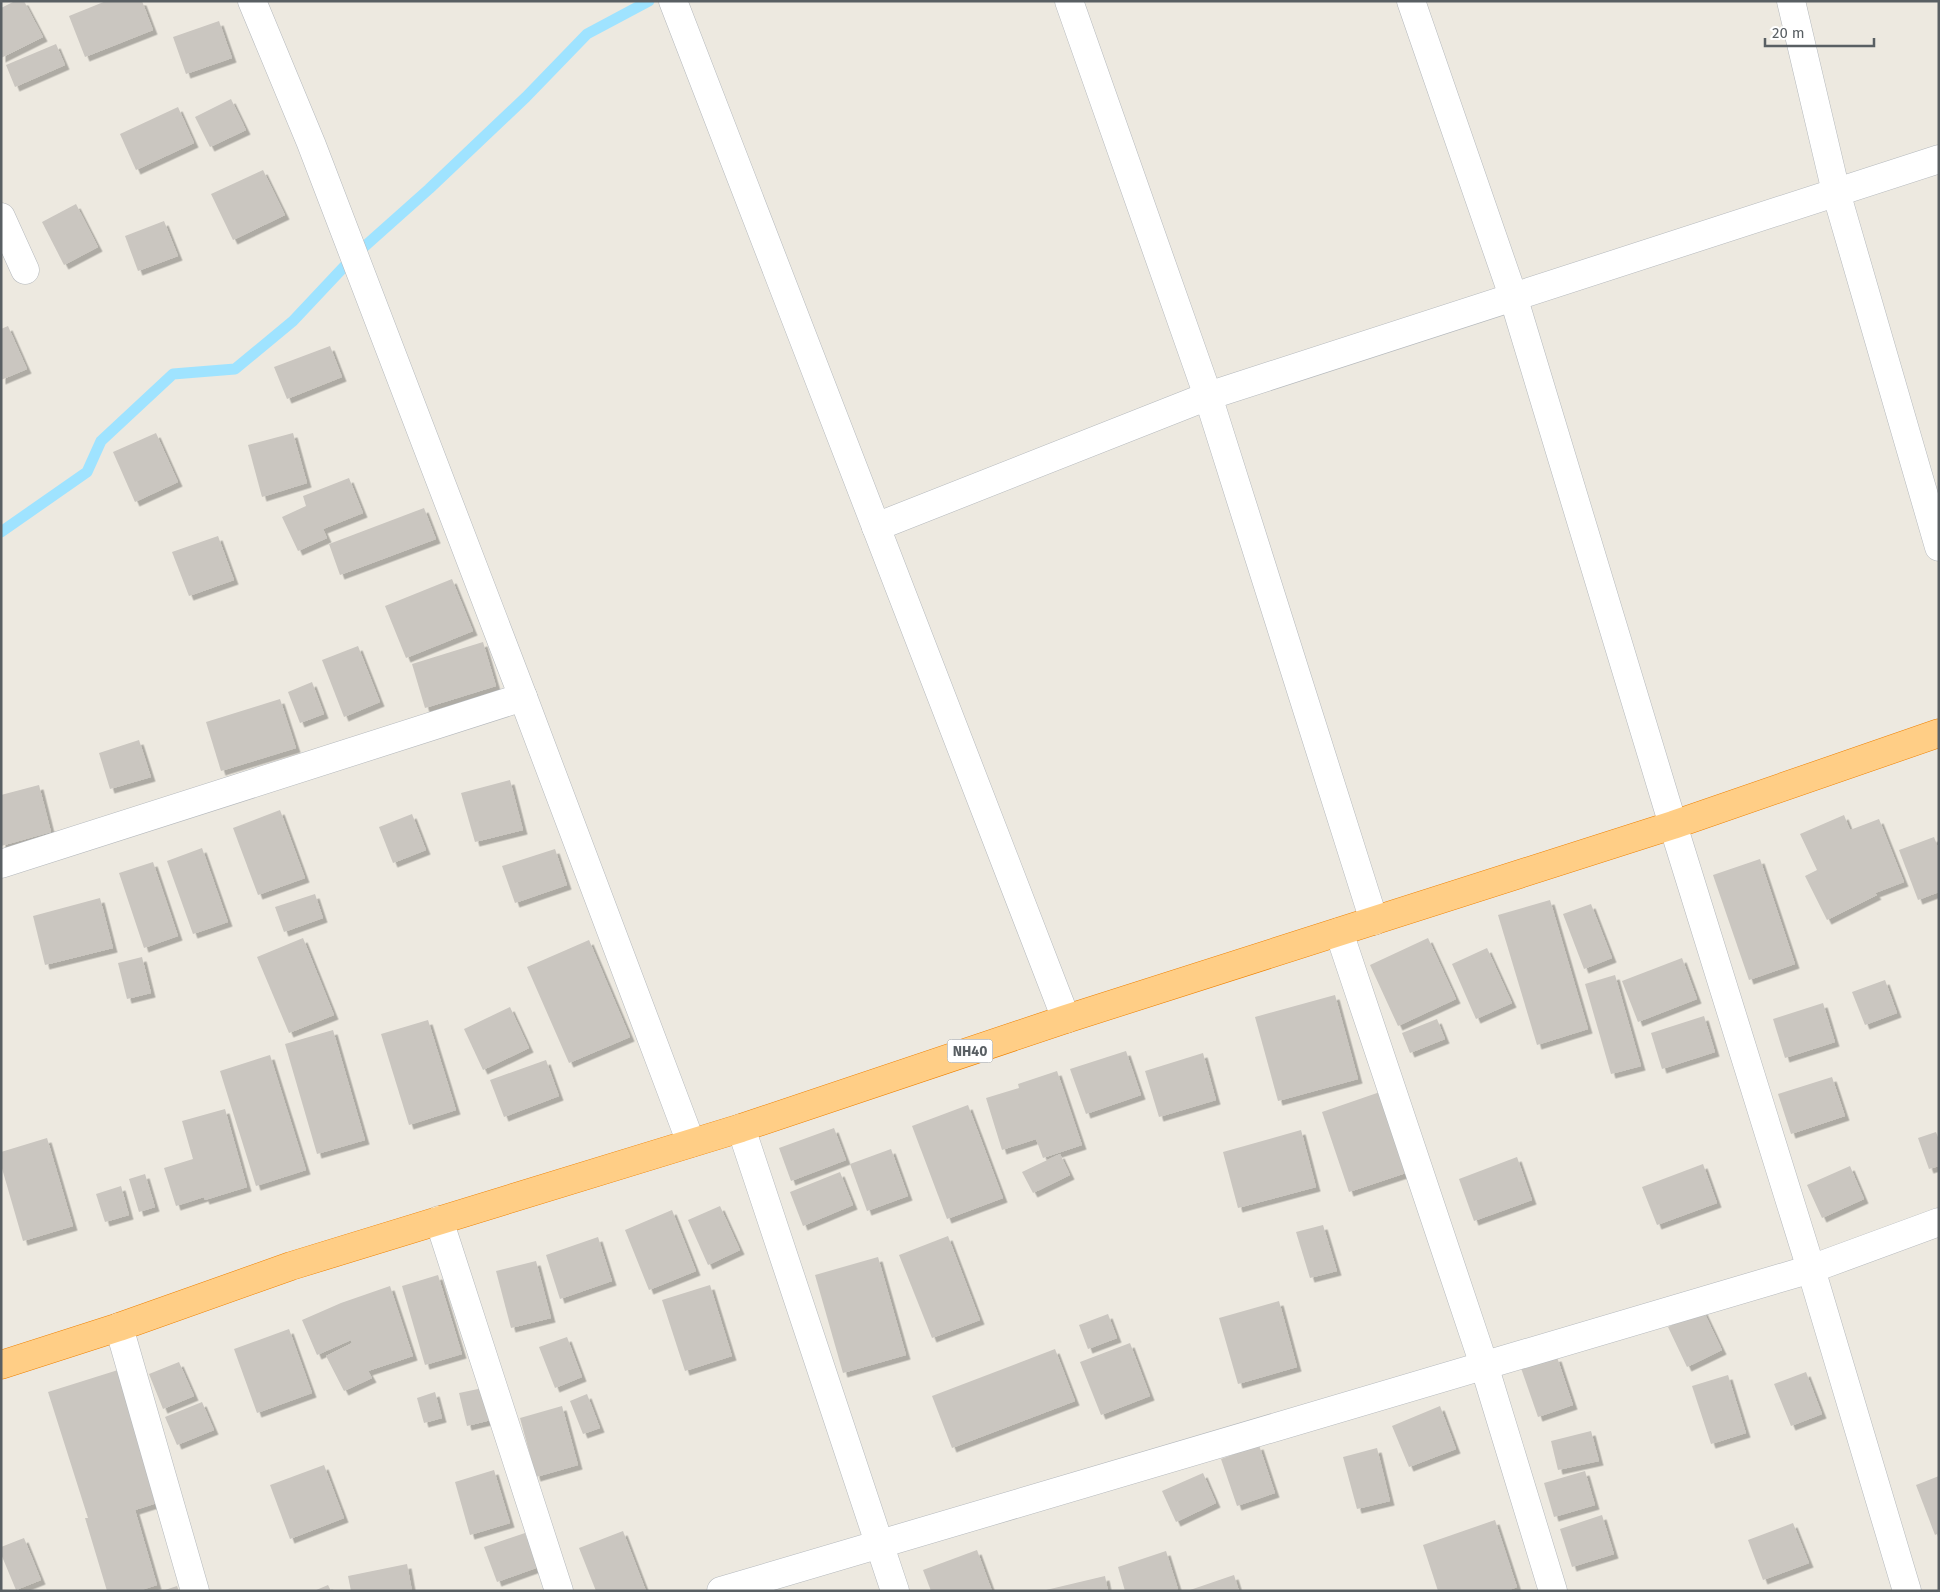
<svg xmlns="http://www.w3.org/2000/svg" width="1940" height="1592" viewBox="0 0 1940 1592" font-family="'Fira Sans',sans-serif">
	<defs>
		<filter id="shadow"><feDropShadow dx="4.5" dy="4.5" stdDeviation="0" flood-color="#0004"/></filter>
	</defs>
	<rect width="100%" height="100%" fill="#ede9e0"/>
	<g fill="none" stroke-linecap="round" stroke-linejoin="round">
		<!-- stream -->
		<polyline stroke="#9fe3ff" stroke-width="11" points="1,532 87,472 101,441 173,374 235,369 293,321 356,254 429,189 526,97 587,34 649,1"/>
	</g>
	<!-- building -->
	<g fill="#cac6c0" filter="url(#shadow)">
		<polygon points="15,1 24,1 43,37 1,58 1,8"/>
		<polygon points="106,1 142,1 153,30 85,57 69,16"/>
		<polygon points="219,21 232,58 186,74 173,37"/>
		<polygon points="56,44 65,65 15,87 6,65"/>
		<polygon points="231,99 246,130 210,147 195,117"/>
		<polygon points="178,107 194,143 136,170 120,134"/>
		<polygon points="263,170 285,215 233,240 211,194"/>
		<polygon points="76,204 98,247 64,265 42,222"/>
		<polygon points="164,221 178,256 138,271 125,236"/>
		<polygon points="8,326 27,369 1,380 1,329"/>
		<polygon points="330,346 342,377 287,399 274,367"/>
		<polygon points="156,433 178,482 135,502 113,452"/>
		<polygon points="293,433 307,483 262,497 248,445"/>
		<polygon points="349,478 363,513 323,529 327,538 298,551 282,517 306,506 303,496"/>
		<polygon points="424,508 436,539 340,575 329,544"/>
		<polygon points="218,536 234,580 189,596 172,552"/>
		<polygon points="452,579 473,631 406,658 385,606"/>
		<polygon points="483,642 496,686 425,708 412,664"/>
		<polygon points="358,646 380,702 344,717 322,660"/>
		<polygon points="312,682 324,714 300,723 288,692"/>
		<polygon points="280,699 296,748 221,771 206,722"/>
		<polygon points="139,740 151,777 110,789 99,753"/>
		<polygon points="510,780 523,830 475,842 461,793"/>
		<polygon points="39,785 51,832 1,846 1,795"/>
		<polygon points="280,810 305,878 258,895 233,828"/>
		<polygon points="412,814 426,850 393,863 379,827"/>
		<polygon points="1844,815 1850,830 1879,819 1904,882 1875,893 1877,895 1827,920 1805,876 1817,870 1800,834"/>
		<polygon points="1934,837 1939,850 1939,892 1918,900 1899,850"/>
		<polygon points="202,848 228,922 193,934 167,861"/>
		<polygon points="555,849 567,885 515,903 502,866"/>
		<polygon points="1760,859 1795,964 1749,980 1713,875"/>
		<polygon points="153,862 178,936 144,948 119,873"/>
		<polygon points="315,894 323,918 284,932 275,907"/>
		<polygon points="100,898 113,948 45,965 33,916"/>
		<polygon points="1550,900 1588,1029 1537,1045 1498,915"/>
		<polygon points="1591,904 1612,958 1584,969 1563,914"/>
		<polygon points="303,938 334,1015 289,1033 257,957"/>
		<polygon points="1428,938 1456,999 1398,1026 1370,965"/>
		<polygon points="589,940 630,1037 569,1063 527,967"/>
		<polygon points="1487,948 1512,1003 1476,1019 1452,964"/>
		<polygon points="142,957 151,993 127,999 118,963"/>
		<polygon points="1682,958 1697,999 1638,1022 1622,981"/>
		<polygon points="1615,975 1641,1066 1611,1074 1585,984"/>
		<polygon points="1885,980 1897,1013 1865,1025 1852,992"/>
		<polygon points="1335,995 1358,1079 1278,1101 1255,1017"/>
		<polygon points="1823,1003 1835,1042 1785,1058 1773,1019"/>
		<polygon points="510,1007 529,1048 483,1070 464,1029"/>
		<polygon points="1704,1016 1715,1052 1662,1069 1651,1033"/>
		<polygon points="1437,1019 1445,1039 1410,1053 1402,1033"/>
		<polygon points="428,1020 456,1110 409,1125 381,1034"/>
		<polygon points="333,1030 365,1140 317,1154 285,1044"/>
		<polygon points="1126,1051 1141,1095 1086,1114 1070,1069"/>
		<polygon points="1203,1053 1216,1100 1159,1117 1145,1071"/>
		<polygon points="270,1055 306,1170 256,1186 220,1071"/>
		<polygon points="546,1060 559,1096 504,1117 490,1080"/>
		<polygon points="1057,1071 1082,1145 1043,1158 1036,1139 1002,1150 986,1098 1019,1088 1018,1084"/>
		<polygon points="1832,1077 1845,1116 1791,1134 1778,1094"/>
		<polygon points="1380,1092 1406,1173 1349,1192 1322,1112"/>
		<polygon points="968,1105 1003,1198 947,1219 912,1126"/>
		<polygon points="225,1109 247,1187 205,1200 204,1197 176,1206 164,1168 193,1159 182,1121"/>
		<polygon points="834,1128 846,1160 791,1181 779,1148"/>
		<polygon points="1301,1130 1316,1187 1238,1208 1223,1152"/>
		<polygon points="1936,1132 1939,1140 1939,1166 1929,1169 1918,1138"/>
		<polygon points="47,1138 73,1226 23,1241 1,1165 1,1152"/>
		<polygon points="891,1149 908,1196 867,1211 850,1164"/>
		<polygon points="1060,1154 1070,1175 1033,1193 1022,1172"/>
		<polygon points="1517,1157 1532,1200 1474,1221 1459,1179"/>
		<polygon points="1703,1164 1717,1203 1657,1225 1642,1187"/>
		<polygon points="1850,1166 1864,1199 1822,1218 1807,1185"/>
		<polygon points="840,1172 853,1205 803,1226 790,1192"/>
		<polygon points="145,1174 155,1207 139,1212 129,1179"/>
		<polygon points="121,1186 129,1215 105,1222 96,1194"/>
		<polygon points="720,1206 740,1250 708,1265 688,1220"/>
		<polygon points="672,1210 696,1271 649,1290 625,1230"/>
		<polygon points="1323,1225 1337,1271 1310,1278 1296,1232"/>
		<polygon points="948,1236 980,1320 932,1338 899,1255"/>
		<polygon points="598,1237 612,1281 560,1299 546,1255"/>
		<polygon points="878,1257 906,1355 843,1373 815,1275"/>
		<polygon points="536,1261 551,1318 511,1328 496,1271"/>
		<polygon points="438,1275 462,1354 425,1365 402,1286"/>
		<polygon points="710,1285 732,1356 685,1371 662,1300"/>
		<polygon points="390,1286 413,1356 368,1371 372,1378 344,1391 326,1356 352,1343 351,1340 317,1355 302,1320 341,1303"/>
		<polygon points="1279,1301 1297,1367 1238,1384 1219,1318"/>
		<polygon points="1703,1310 1722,1350 1687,1367 1668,1327"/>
		<polygon points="1108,1314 1117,1338 1088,1349 1079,1325"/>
		<polygon points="289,1329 312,1393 257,1413 234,1349"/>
		<polygon points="567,1337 582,1377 555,1388 539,1347"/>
		<polygon points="1130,1343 1150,1396 1101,1415 1080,1362"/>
		<polygon points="1055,1349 1075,1401 952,1448 932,1396"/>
		<polygon points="1557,1357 1573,1405 1538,1417 1521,1368"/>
		<polygon points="179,1362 194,1396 163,1409 149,1374"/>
		<polygon points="118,1370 160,1502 135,1510 157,1585 138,1591 107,1591 85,1518 88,1518 48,1392"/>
		<polygon points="1806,1372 1822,1414 1791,1426 1774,1384"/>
		<polygon points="1728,1375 1746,1433 1711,1444 1692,1386"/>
		<polygon points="483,1388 491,1420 467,1426 459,1393"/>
		<polygon points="435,1392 442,1418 424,1423 417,1398"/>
		<polygon points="587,1394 600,1428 583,1434 570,1401"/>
		<polygon points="202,1402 214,1430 177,1445 165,1417"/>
		<polygon points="562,1406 578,1465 536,1477 520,1418"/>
		<polygon points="1440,1406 1456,1449 1409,1467 1392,1426"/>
		<polygon points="1591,1431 1599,1461 1558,1470 1551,1441"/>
		<polygon points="1259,1445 1275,1493 1237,1506 1221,1459"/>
		<polygon points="1377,1448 1390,1501 1357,1509 1343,1457"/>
		<polygon points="324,1465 344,1518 290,1539 270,1485"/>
		<polygon points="494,1470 510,1523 470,1535 455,1482"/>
		<polygon points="1585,1471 1595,1505 1554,1517 1544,1483"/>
		<polygon points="1203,1473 1216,1503 1176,1522 1162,1491"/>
		<polygon points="1939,1476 1939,1533 1935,1535 1916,1485"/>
		<polygon points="1602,1515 1614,1554 1572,1567 1560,1529"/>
		<polygon points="1495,1520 1517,1587 1507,1591 1438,1591 1423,1545"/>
		<polygon points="1793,1523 1809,1563 1763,1580 1748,1540"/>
		<polygon points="623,1531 646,1591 596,1591 579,1548"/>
		<polygon points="525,1533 536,1568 497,1582 484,1547"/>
		<polygon points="24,1538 41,1580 16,1590 1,1554 1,1547"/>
		<polygon points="977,1550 992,1591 931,1591 923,1570"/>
		<polygon points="1166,1551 1178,1589 1172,1591 1125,1591 1118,1567"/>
		<polygon points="407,1564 412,1591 351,1591 348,1576"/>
		<polygon points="1234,1575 1239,1591 1190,1591 1190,1590"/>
		<polygon points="1105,1576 1108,1591 1046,1591 1046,1590"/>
		<polygon points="328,1585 331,1591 314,1591"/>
		<polygon points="177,1586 179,1591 165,1591 165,1590"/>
	</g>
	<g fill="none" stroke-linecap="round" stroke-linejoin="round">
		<!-- street casing -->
		<g stroke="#b4b8bc" stroke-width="29">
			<g id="street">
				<polyline points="252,1 311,143 523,697 691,1143"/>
				<polyline points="673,1 1066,1019"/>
				<polyline points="1069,1 1208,396 1374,921"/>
				<polyline points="1411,1 1513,296 1673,825 1811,1269 1907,1591"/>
				<polyline points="1791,1 1836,192 1939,547"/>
				<polyline points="1,217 25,270"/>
				<polyline points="876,527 1208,396 1939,159"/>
				<polyline points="1,864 523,697"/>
				<polyline points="1339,932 1484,1365 1553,1591"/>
				<polyline points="741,1128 895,1591"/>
				<polyline points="439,1220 559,1591"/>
				<polyline points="119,1327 195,1591"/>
				<polyline points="721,1591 1811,1269 1939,1222"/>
			</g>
		</g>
		<!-- highway casing -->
		<g stroke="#ee8000" stroke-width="29">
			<polyline id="highway" points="1,1365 119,1327 291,1266 741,1128 1066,1019 1673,825 1939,733"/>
		</g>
		<!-- street -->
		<use href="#street" stroke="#fff" stroke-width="28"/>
		<!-- highway -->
		<use href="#highway" stroke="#ffce86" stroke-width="28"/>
	</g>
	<g text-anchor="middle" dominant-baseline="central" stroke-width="5" stroke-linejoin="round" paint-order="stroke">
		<!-- shield labels -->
		<rect fill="#fff" stroke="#8b8f92" stroke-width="1" x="947.5" y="1039.5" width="45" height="23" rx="4"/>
		<g font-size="14" font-weight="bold" fill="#595f63">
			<text x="970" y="1051">NH40</text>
		</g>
	</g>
	<!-- border -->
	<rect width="1940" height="1592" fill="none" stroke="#595f63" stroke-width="5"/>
	<!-- scale -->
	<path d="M1765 38v8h109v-8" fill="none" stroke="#595f63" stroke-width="2.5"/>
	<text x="1772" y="38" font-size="15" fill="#595f63" stroke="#ffffff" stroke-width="4" paint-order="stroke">20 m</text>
</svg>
